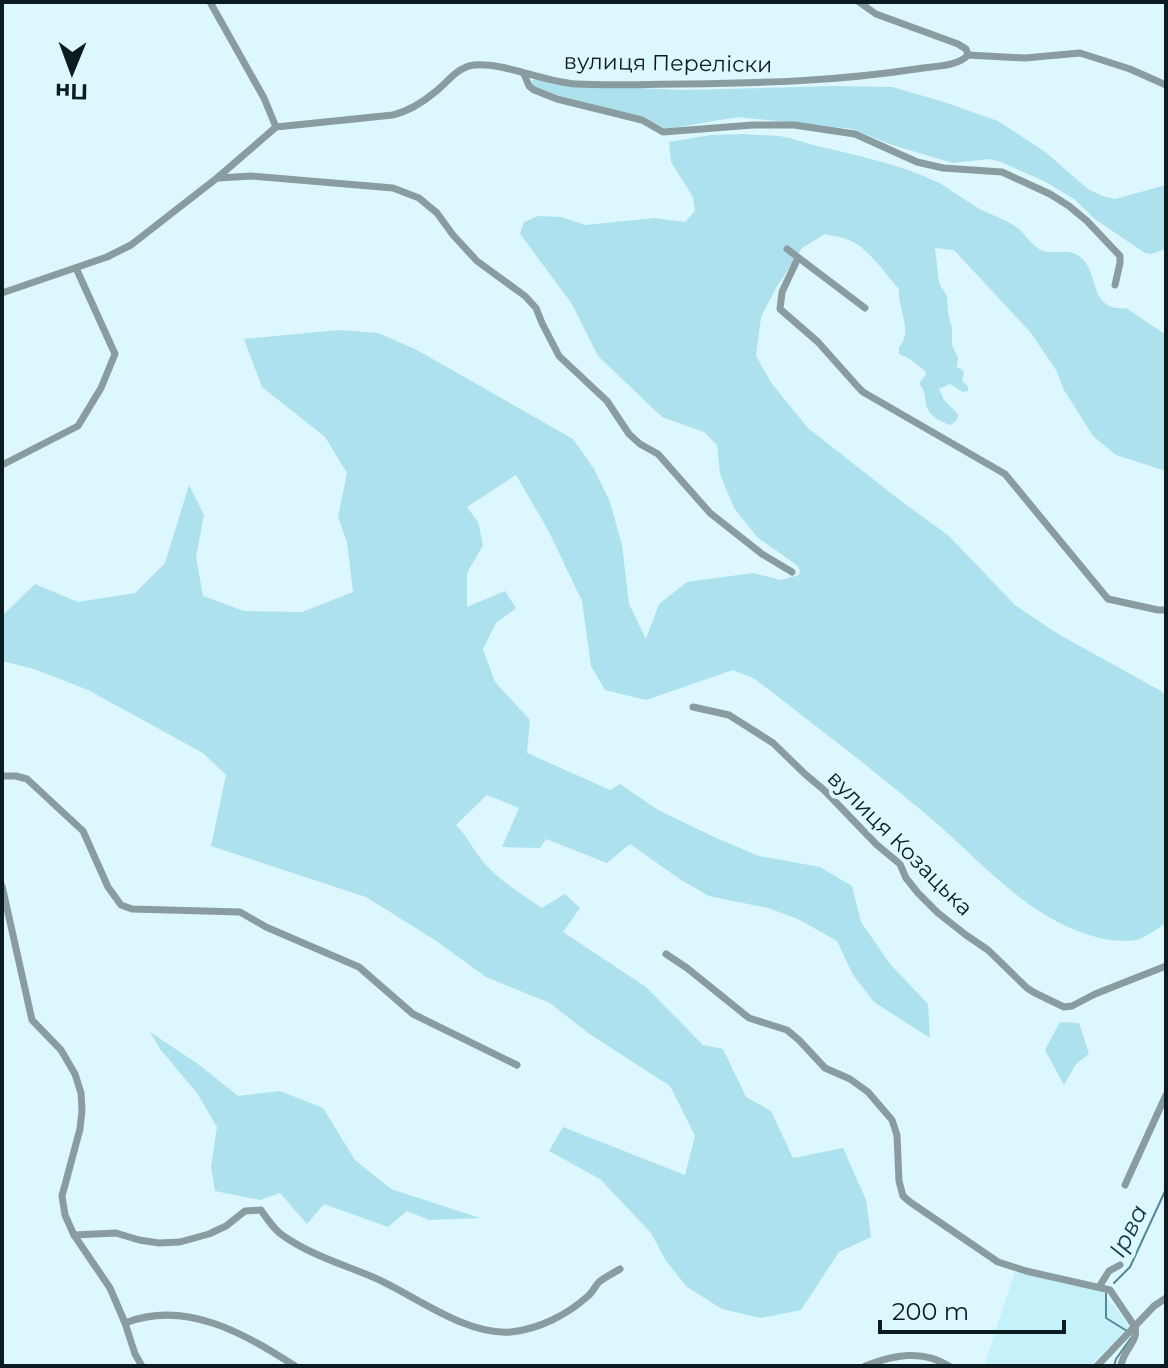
<svg xmlns="http://www.w3.org/2000/svg" width="1168" height="1368" viewBox="0 0 1168 1368" font-family="Montserrat,sans-serif">
	<rect width="100%" height="100%" fill="#dcf7fd"/>
	<!-- built -->
	<polygon fill="#c5f1fb" points="1015,1272 1102,1291 1129,1326 1090,1366 984,1366"/>
	<!-- green -->
	<g fill="#ade1ed">
		<polygon points="535,79 567,85 684,90 835,86 892,87 941,101 998,121 1044,151 1088,189 1102,196 1115,199 1166,185 1166,249 1151,254 1145,253 1096,220 1074,199 1044,181 1001,162 989,159 953,163 892,145 853,129 738,117 666,129 640,116 537,90 529,83"/>
		<path d="M 743,134 C 755,135 767,135 779,136 C 795,138 810,145 826,148 C 863,157 902,165 937,182 C 951,189 964,200 978,208 C 990,215 1004,218 1016,227 C 1025,233 1032,247 1043,251 C 1052,254 1063,250 1073,253 C 1103,263 1084,312 1126,308 L 1166,335 L 1166,471 L 1116,455 L 1093,436 L 1064,390 L 1056,370 L 1031,333 L 954,250 L 935,248 L 939,283 L 947,296 L 948,313 L 952,328 L 952,345 L 958,358 L 957,368 L 962,369 L 964,373 L 962,381 L 968,386 L 968,391 L 963,392 L 950,384 L 939,389 L 944,400 L 958,414 C 958,420 956,422 950,425 C 940,421 928,416 926,404 C 924,395 926,392 920,385 L 920,382 L 926,375 L 925,371 L 910,359 L 899,354 L 899,347 C 914,332 897,308 899,289 C 886,275 868,248 851,241 C 843,237 833,236 825,234 L 802,248 L 776,288 L 761,317 L 756,356 L 772,384 L 808,428 L 897,498 L 949,536 L 1015,605 L 1058,634 L 1161,691 L 1166,696 L 1166,923 C 1158,928 1149,935 1140,939 C 1131,942 1113,941 1104,939 C 1029,922 983,862 927,815 C 871,768 813,724 755,679 L 733,670 L 646,700 L 605,690 L 591,666 L 582,601 L 548,530 L 516,475 L 467,507 L 478,522 L 483,545 L 467,573 L 467,607 L 505,591 L 516,608 L 496,623 L 483,649 L 495,682 L 530,720 L 527,753 L 610,790 L 620,784 L 658,810 L 714,837 L 759,856 L 820,867 L 852,886 L 861,922 L 890,964 L 928,1004 L 930,1038 L 874,1002 L 853,975 L 837,941 L 798,919 L 768,908 L 709,896 L 681,880 L 630,844 L 607,863 L 546,839 L 540,848 L 502,847 L 519,808 L 487,795 L 456,825 C 469,838 475,854 487,866 C 503,883 523,895 542,908 L 565,894 L 580,908 L 563,932 L 646,987 L 703,1045 L 723,1049 L 746,1097 L 771,1111 L 793,1158 L 843,1148 L 866,1200 L 871,1237 L 839,1252 L 801,1310 L 761,1318 L 722,1309 L 687,1287 L 666,1261 L 651,1233 L 600,1179 L 549,1151 L 563,1127 L 685,1175 L 695,1136 L 670,1086 L 588,1033 L 550,1003 L 486,977 L 435,940 L 366,897 L 211,846 L 226,775 L 203,753 L 88,690 L 34,669 L 2,661 L 2,616 L 35,584 L 78,602 L 135,593 L 165,563 L 189,485 L 204,515 L 196,557 L 203,596 L 244,611 L 302,612 L 353,592 L 347,542 L 338,517 L 347,473 L 325,437 L 262,387 L 244,339 L 340,330 L 378,333 L 415,349 L 573,439 L 594,469 L 610,502 L 622,545 L 629,604 L 646,639 L 659,604 L 687,582 L 753,573 L 781,580 L 799,575 L 800,571 L 798,566 L 757,537 L 734,508 L 720,474 L 717,445 L 704,432 L 662,417 L 598,356 L 572,304 L 520,234 L 524,222 L 538,216 L 561,217 L 585,225 L 654,218 L 685,222 L 695,211 L 693,197 L 671,162 L 669,142 L 711,135 Z"/>
		<polygon points="1060,1022 1079,1023 1089,1054 1076,1064 1064,1085 1045,1050"/>
		<polygon points="150,1032 198,1064 238,1096 280,1091 323,1108 355,1160 391,1189 480,1218 429,1220 407,1211 388,1227 324,1204 307,1224 280,1193 260,1200 215,1191 211,1167 217,1127 197,1093 160,1049"/>
	</g>
	<g fill="none" stroke-linecap="round" stroke-linejoin="round">
		<!-- stream -->
		<g stroke="#528996" stroke-width="2">
			<polyline points="1114,1283 1130,1267 1166,1189"/>
			<polyline points="1106,1293 1106,1318 1127,1331"/>
			<polyline points="1114,1366 1116,1359 1131,1338"/>
		</g>
		<!-- minor -->
		<g stroke="#899ca0" stroke-width="7">
			<polyline points="210,2 264,98 276,127"/>
			<polyline points="859,2 876,14 958,44 966,49 968,55"/>
			<polyline points="968,55 1025,58 1080,53 1130,69 1166,85"/>
			<polyline points="524,74 529,86 534,90 557,99 642,120 663,132 753,125 794,125 855,134 917,162 943,168 1002,172 1050,194 1069,206 1087,221 1120,256 1120,263 1115,285"/>
			<polyline points="219,178 251,176 393,188 419,198 437,213 453,235 477,261 525,296 536,308 542,323 559,356 607,401 629,434 640,444 658,454 710,513 762,554 792,572"/>
			<polyline points="787,249 865,308"/>
			<polyline points="798,258 782,292 780,309 818,342 858,387 863,392 1005,474 1108,599 1158,610 1166,610"/>
			<path d="M 2,293 L 107,257 L 131,245 L 217,178 L 276,127 L 393,115 C 409,111 422,103 435,92 C 448,82 457,67 474,65 C 503,62 544,82 576,84 C 612,86 649,84 685,84 C 764,83 838,81 916,69 C 931,66 958,67 968,55"/>
			<polyline points="2,465 78,426 101,388 115,354 76,268"/>
			<polyline points="693,707 729,715 773,743 805,774 824,790 877,845 900,864 906,878 918,893 938,913 966,935 988,950 1027,988 1035,993 1064,1007 1072,1006 1095,994 1166,966"/>
			<polyline points="2,776 16,776 27,779 83,831 108,887 121,905 132,909 240,912 266,927 359,967 413,1014 517,1065"/>
			<polyline points="2,886 32,1020 61,1050 75,1074 81,1093 82,1110 80,1129 62,1196 65,1215 74,1235 110,1288 125,1323 135,1354 142,1366"/>
			<polyline points="666,954 687,968 749,1018 787,1030 799,1040 825,1068 850,1079 868,1092 892,1120 897,1135 899,1181 903,1196 910,1202 998,1262 1026,1271 1110,1290 1135,1327"/>
			<polyline points="1125,1185 1166,1095"/>
			<path d="M 74,1235 L 116,1233 L 139,1240 L 159,1243 L 180,1242 L 209,1234 L 226,1226 L 245,1211 L 261,1210 C 268,1220 275,1231 285,1237 C 313,1256 345,1265 375,1278 C 414,1295 466,1336 511,1332 C 539,1329 567,1315 588,1296 C 593,1292 595,1286 599,1282 C 605,1277 614,1273 620,1269"/>
			<polyline points="1099,1287 1109,1271 1120,1265"/>
			<path d="M 125,1323 C 186,1299 245,1334 295,1366"/>
			<path d="M 865,1366 C 893,1355 922,1349 949,1366"/>
			<polyline points="1097,1366 1154,1306 1166,1298"/>
			<path d="M 1121,1366 C 1122,1351 1139,1342 1135,1327"/>
		</g>
	</g>
	<g text-anchor="middle" dominant-baseline="central" stroke-width="8" stroke-linejoin="round" paint-order="stroke">
		<!-- street labels -->
		<g font-size="22" fill="#0a1c20" stroke="#dcf7fd">
			<text transform="translate(668 63) rotate(1)">вулиця Переліски</text>
			<text transform="translate(900 843) rotate(45)">вулиця Козацька</text>
		</g>
		<!-- water labels -->
		<g font-size="24" font-style="italic" fill="#15373f" stroke="#dcf7fd">
			<text transform="translate(1128 1231) rotate(-63)">Ірва</text>
		</g>
	</g>
	<!-- border -->
	<rect width="1168" height="1368" fill="none" stroke="#0a1c20" stroke-width="8"/>
	<!-- north arrow -->
	<g transform="translate(72 72) rotate(181)" stroke="#dcf7fd" stroke-width="6" paint-order="stroke">
	<path d="M0-6L14 30L0 20L-14 30Z" fill="#0a1c20"/>
	<text y="-12" font-size="22" font-weight="bold" text-anchor="middle" fill="#0a1c20">Пн</text>
	</g>
	<!-- scale -->
	<path d="M880 1320v12h184v-12" fill="none" stroke="#0a1c20" stroke-width="4"/>
	<text x="892" y="1320" font-size="24" fill="#0a1c20" stroke="#dcf7fd" stroke-width="6" paint-order="stroke">200 m</text>
</svg>
